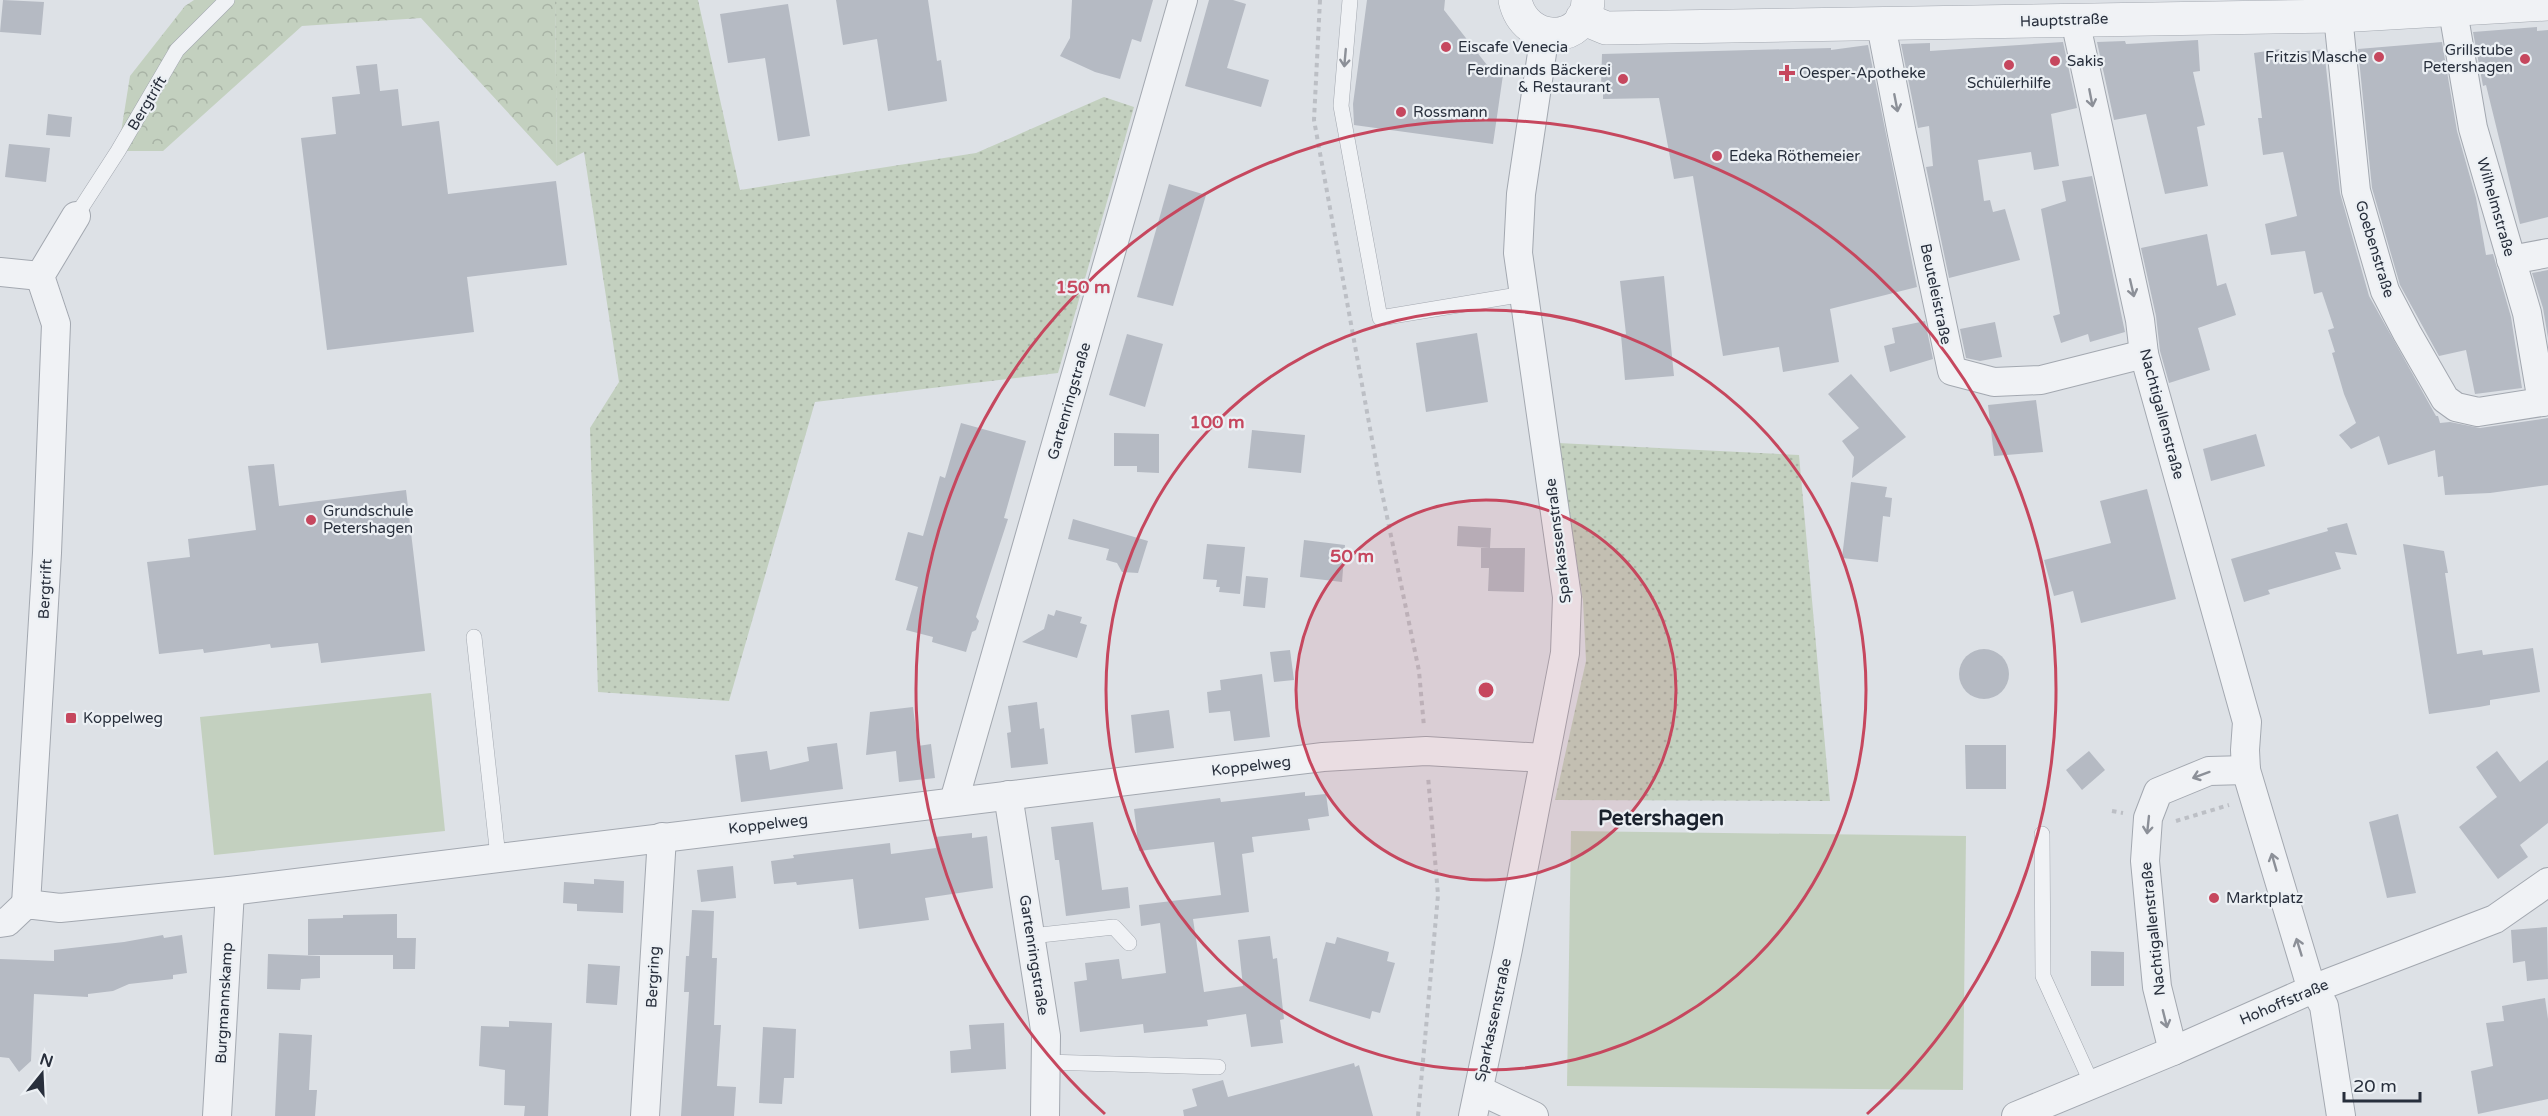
<svg xmlns="http://www.w3.org/2000/svg" width="2548" height="1116" viewBox="0 0 2548 1116" font-family="'Varela Round',sans-serif">
	<defs>
		<pattern id="grass-dots" width="8" height="8" patternUnits="userSpaceOnUse" patternTransform="scale(1.5)"><rect width="8" height="8" fill="#c3d0bf"/><path d="M2 2h.1M6 6h.1" fill="none" stroke="#a8b3a5" stroke-width="1.8" stroke-linecap="round"/></pattern>
		<pattern id="forest-crowns" width="20" height="18" patternUnits="userSpaceOnUse" patternTransform="scale(1.5)"><rect width="20" height="18" fill="#c3d0bf"/><path d="M2 6a3 3 0 1 1 6 0M12 15a3 3 0 1 1 6 0" fill="none" stroke="#a8b3a5"/></pattern>
	</defs>
	<rect width="100%" height="100%" fill="#dde1e6"/>
	<!-- grass -->
	<g fill="url(#grass-dots)">
		<polygon points="555,0 698,0 740,190 976,153 1104,97 1134,107 1058,373 815,402 729,701 598,692 590,428 619,382 584,152 557,166"/>
		<polygon points="1558,443 1799,455 1830,801 1555,800 1586,661 1583,601"/>
	</g>
	<!-- forest -->
	<polygon fill="url(#forest-crowns)" points="194,0 555,0 557,166 421,18 302,26 163,151 118,151 130,76 185,6"/>
	<!-- pitch -->
	<g fill="#c3d0bf">
		<polygon points="431,693 445,831 214,855 200,717"/>
		<polygon points="1571,831 1966,836 1963,1090 1567,1086"/>
	</g>
	<!-- building -->
	<g fill="#b5bac3">
		<polygon points="3,0 44,2 41,35 0,32"/>
		<polygon points="836,0 928,0 937,61 941,60 947,101 888,111 877,39 843,45"/>
		<polygon points="1072,0 1153,0 1141,42 1132,39 1120,79 1095,72 1060,56 1070,38"/>
		<polygon points="1209,0 1233,0 1246,4 1227,68 1269,80 1261,107 1185,86"/>
		<polygon points="1367,0 1445,0 1444,10 1487,65 1504,68 1493,144 1354,125 1353,104"/>
		<polygon points="788,4 810,136 778,141 765,58 728,63 720,14"/>
		<polygon points="2537,27 2537,31 2548,30 2548,217 2520,224 2486,85 2483,86 2473,32"/>
		<polygon points="2198,40 2200,71 2193,72 2205,125 2197,127 2208,186 2165,194 2146,114 2114,120 2097,42 2125,41 2126,44"/>
		<polygon points="2063,42 2077,108 2051,114 2059,166 2034,170 2031,152 1978,160 1984,201 1990,200 1993,212 2005,209 2020,260 1949,278 1926,167 1933,166 1929,126 1918,128 1901,44 1930,43 1930,51"/>
		<polygon points="2442,42 2457,131 2476,198 2486,255 2493,254 2511,317 2522,388 2475,394 2466,350 2439,356 2400,285 2372,188 2358,49"/>
		<polygon points="1868,45 1917,287 1830,309 1839,362 1783,372 1779,347 1723,356 1693,176 1674,179 1659,98 1603,99 1603,88 1601,87 1602,54 1831,48 1831,50"/>
		<polygon points="2280,49 2280,54 2324,49 2340,193 2369,296 2431,407 2436,416 2438,416 2440,423 2450,422 2480,428 2548,418 2548,485 2490,493 2445,495 2443,476 2438,477 2435,450 2388,465 2379,436 2351,449 2339,435 2356,423 2344,394 2332,353 2335,352 2328,330 2334,328 2322,292 2314,294 2305,251 2271,255 2265,224 2297,216 2283,152 2263,155 2258,118 2262,118 2254,53"/>
		<polygon points="377,64 380,91 398,89 402,126 439,121 448,194 556,181 567,265 467,277 474,332 327,350 301,138 336,134 332,97 360,94 356,66"/>
		<polygon points="48,114 72,117 70,137 46,135"/>
		<polygon points="9,144 50,148 46,182 5,177"/>
		<polygon points="2092,176 2125,332 2090,342 2088,334 2061,343 2053,316 2060,314 2041,209 2066,201 2062,181"/>
		<polygon points="1169,184 1206,195 1173,306 1137,297"/>
		<polygon points="2207,234 2217,286 2226,283 2236,315 2198,328 2210,370 2169,383 2160,351 2156,316 2141,248"/>
		<polygon points="2548,270 2548,338 2543,308 2532,273"/>
		<polygon points="1664,276 1674,376 1625,380 1621,335 1626,334 1620,281"/>
		<polygon points="1925,321 1933,359 1890,372 1884,346 1895,343 1892,328"/>
		<polygon points="1995,322 2002,357 1980,361 1966,358 1960,329"/>
		<polygon points="1477,333 1488,402 1426,412 1416,343"/>
		<polygon points="1127,334 1163,344 1145,407 1109,395"/>
		<polygon points="1851,374 1906,437 1852,478 1854,457 1842,441 1859,428 1828,394"/>
		<polygon points="2036,400 2043,452 1994,456 1988,405"/>
		<polygon points="961,423 1026,441 1004,518 1008,519 976,617 979,621 976,630 972,632 966,652 932,642 933,637 906,630 918,587 895,580 908,532 923,536 940,476 945,478"/>
		<polygon points="1252,430 1305,435 1301,473 1248,468"/>
		<polygon points="1114,433 1159,434 1159,473 1137,472 1137,466 1114,466"/>
		<polygon points="2256,434 2265,466 2211,481 2203,449"/>
		<polygon points="274,464 279,506 406,490 425,651 321,663 318,643 271,648 270,644 204,653 203,649 159,654 147,562 190,557 188,539 256,530 248,466"/>
		<polygon points="1851,482 1887,487 1885,497 1892,498 1890,517 1883,516 1878,562 1842,558"/>
		<polygon points="2147,489 2176,599 2081,623 2073,591 2054,596 2044,560 2111,543 2100,501"/>
		<polygon points="1073,519 1148,541 1138,573 1122,572 1117,563 1106,560 1109,549 1068,539"/>
		<polygon points="2347,523 2357,555 2335,552 2341,569 2268,590 2270,594 2244,602 2231,559 2328,531 2327,528"/>
		<polygon points="1458,526 1491,528 1490,548 1525,548 1524,592 1488,591 1489,568 1481,568 1481,548 1490,548 1457,546"/>
		<polygon points="1304,540 1345,545 1342,582 1300,577"/>
		<polygon points="1207,544 1245,547 1240,594 1219,592 1220,587 1216,587 1217,580 1203,579"/>
		<polygon points="2403,544 2444,551 2448,573 2445,573 2457,654 2482,650 2483,655 2533,648 2540,692 2490,700 2490,705 2479,707 2429,714"/>
		<polygon points="1246,576 1268,578 1265,608 1243,606"/>
		<polygon points="1056,610 1082,617 1080,623 1087,625 1077,658 1022,642 1044,629 1048,614 1054,616"/>
		<circle cx="1984" cy="674" r="25"/>
		<polygon points="1290,650 1294,680 1274,682 1270,652"/>
		<polygon points="1262,674 1270,737 1234,741 1230,711 1209,713 1207,692 1221,690 1220,680"/>
		<polygon points="1037,702 1040,729 1044,728 1048,764 1011,768 1007,733 1011,732 1008,706"/>
		<polygon points="913,707 918,746 931,744 935,778 899,782 896,751 866,755 870,712"/>
		<polygon points="1169,710 1174,748 1135,753 1131,715"/>
		<polygon points="837,743 843,789 741,802 735,755 767,751 770,770 809,761 807,747"/>
		<polygon points="1965,745 2006,745 2006,789 1966,789"/>
		<polygon points="2089,751 2105,770 2082,790 2066,770"/>
		<polygon points="2497,751 2520,782 2548,760 2548,823 2520,845 2528,857 2498,879 2459,827 2497,797 2476,767"/>
		<polygon points="1305,792 1305,796 1326,794 1329,816 1308,819 1310,830 1252,837 1254,852 1242,854 1249,912 1193,919 1204,992 1243,986 1238,940 1270,936 1273,959 1277,958 1284,1019 1280,1020 1283,1043 1251,1047 1246,1014 1207,1020 1208,1026 1144,1033 1143,1024 1080,1032 1074,982 1087,980 1085,963 1119,959 1122,979 1166,973 1160,923 1141,926 1139,905 1221,895 1214,842 1139,851 1134,809 1220,798 1221,802"/>
		<polygon points="2398,814 2416,893 2387,898 2369,822"/>
		<polygon points="1093,822 1102,890 1128,887 1130,908 1066,916 1059,860 1055,860 1051,827"/>
		<polygon points="972,833 972,838 987,836 993,888 925,898 929,920 859,929 853,879 797,885 796,882 774,884 771,861 794,858 793,855 890,843 891,854 936,848 935,837"/>
		<polygon points="733,866 736,898 701,902 697,870"/>
		<polygon points="594,879 624,881 623,913 577,911 577,904 563,903 564,882 594,884"/>
		<polygon points="692,910 714,911 712,958 717,958 714,1025 721,1025 717,1086 736,1087 734,1116 681,1116 689,992 684,992 686,956 689,956"/>
		<polygon points="397,914 397,938 416,938 415,969 393,969 393,955 308,955 308,919 343,918 343,915"/>
		<polygon points="2547,927 2548,979 2527,981 2525,961 2513,963 2511,930"/>
		<polygon points="163,935 164,938 182,935 187,973 173,975 173,979 129,984 113,991 88,994 88,997 34,994 31,1061 19,1072 9,1058 0,1057 0,959 54,961 54,950 124,942"/>
		<polygon points="1337,937 1389,952 1387,961 1395,963 1380,1013 1372,1011 1370,1019 1309,1001 1326,942 1335,944"/>
		<polygon points="2091,951 2124,952 2124,986 2091,986"/>
		<polygon points="268,954 320,956 320,978 301,979 300,990 267,989"/>
		<polygon points="588,964 620,966 617,1005 586,1003"/>
		<polygon points="2545,998 2548,1019 2548,1099 2478,1114 2471,1071 2493,1066 2486,1023 2504,1021 2502,1006"/>
		<polygon points="509,1021 552,1023 548,1116 524,1116 525,1106 504,1105 505,1070 479,1066 481,1026 509,1027"/>
		<polygon points="1004,1023 1006,1069 951,1073 950,1051 971,1049 969,1025"/>
		<polygon points="763,1027 796,1029 794,1078 784,1078 782,1104 759,1103"/>
		<polygon points="279,1033 312,1035 309,1090 317,1090 315,1116 275,1116"/>
		<polygon points="1354,1063 1355,1067 1359,1065 1373,1116 1184,1116 1183,1110 1197,1106 1192,1089 1223,1080 1228,1097"/>
	</g>
	<g fill="none" stroke-linecap="round" stroke-linejoin="round">
		<!-- service casing -->
		<g stroke="#a3a8b0" stroke-width="16">
			<g id="service">
				<polyline points="1350,0 1341,106 1380,318 1524,294"/>
				<polyline points="76,216 118,151 177,50 227,0"/>
				<polyline points="474,637 498,857"/>
				<polyline points="2042,834 2043,976 2092,1084"/>
				<polyline points="1031,936 1114,927 1129,943"/>
				<polyline points="1045,1062 1218,1067"/>
			</g>
		</g>
		<!-- minor casing -->
		<g stroke="#a3a8b0" stroke-width="30">
			<g id="minor">
				<polyline points="2453,11 2473,128 2527,313 2542,402"/>
				<polyline points="2338,16 2356,191 2385,291 2407,333 2445,399 2456,407 2478,412 2548,401"/>
				<polyline points="2075,20 2140,320 2144,354 2247,722 2245,750 2246,770 2308,977 2324,1006 2341,1116"/>
				<polyline points="1881,25 1902,134 1952,371 1994,382 2041,380 2144,354"/>
				<polyline points="2511,260 2548,253"/>
				<polyline points="0,272 40,276"/>
				<polyline points="1008,795 1046,1036 1045,1116"/>
				<polyline points="954,801 1183,0"/>
				<polyline points="26,904 47,553 56,324 40,276 76,216"/>
				<polyline points="0,923 7,922 26,904 60,908 230,891 1323,757 1426,751 1544,758"/>
				<polyline points="2173,1051 2157,987 2145,861 2148,818 2158,792 2209,771 2246,770"/>
				<polyline points="1479,1090 1534,1116"/>
				<polyline points="217,1116 230,891"/>
				<polyline points="645,1116 662,837"/>
				<polyline points="1473,1116 1508,949 1565,653 1567,597 1518,253 1521,194 1545,33"/>
				<polyline points="2016,1116 2173,1051 2315,988 2495,919 2548,882"/>
			</g>
		</g>
		<!-- tertiary casing -->
		<g stroke="#a3a8b0" stroke-width="34">
			<g id="tertiary">
				<path d="M 1515,0 C 1525,47 1587,44 1588,0"/>
				<polyline points="1582,18 1606,28 2338,16 2548,4"/>
			</g>
		</g>
		<!-- path -->
		<g stroke="#bcbfc5" stroke-width="4" stroke-dasharray="4.5 4.5" stroke-linecap="butt">
			<polyline points="1320,0 1314,120 1379,478 1419,671 1424,727"/>
			<polyline points="2112,811 2123,813"/>
			<polyline points="2176,821 2229,805"/>
			<polyline points="1418,1116 1438,895 1428,776"/>
		</g>
		<!-- service -->
		<use href="#service" stroke="#f0f2f5" stroke-width="15"/>
		<!-- minor -->
		<use href="#minor" stroke="#f0f2f5" stroke-width="28"/>
		<!-- tertiary -->
		<use href="#tertiary" stroke="#f0f2f5" stroke-width="33"/>
	</g>
	<!-- one-way arrows -->
	<defs><path id="oneway-shaft" d="M-6 0H5M1.5-3L5.5 0L1.5 3" fill="none" stroke-width="1.6" stroke-linecap="round" stroke-linejoin="round" transform="scale(1.5)"/></defs>
	<g stroke="#8c9098">
		<use href="#oneway-shaft" transform="translate(1345 58) rotate(95)"/>
		<use href="#oneway-shaft" transform="translate(2091 98) rotate(79)"/>
		<use href="#oneway-shaft" transform="translate(1896 103) rotate(79)"/>
		<use href="#oneway-shaft" transform="translate(2132 288) rotate(77)"/>
		<use href="#oneway-shaft" transform="translate(2201 775) rotate(160)"/>
		<use href="#oneway-shaft" transform="translate(2148 825) rotate(96)"/>
		<use href="#oneway-shaft" transform="translate(2274 862) rotate(-106)"/>
		<use href="#oneway-shaft" transform="translate(2299 947) rotate(-107)"/>
		<use href="#oneway-shaft" transform="translate(2165 1019) rotate(76)"/>
	</g>
	<!-- distance rings -->
	<circle cx="1486" cy="690" r="190" fill="#c6475e" fill-opacity=".12"/>
	<g fill="none" stroke="#c6475e" stroke-width="3">
		<circle cx="1486" cy="690" r="190"/>
		<circle cx="1486" cy="690" r="380"/>
		<path d="M1105 1114A570 570 0 1 1 1867 1114"/>
	</g>
	<!-- markers -->
	<g fill="#c6475e" stroke="#ecf0f4" stroke-width="2">
		<circle cx="1446" cy="47" r="6"/>
		<circle cx="2379" cy="57" r="6"/>
		<circle cx="2525" cy="59" r="6"/>
		<circle cx="2055" cy="61" r="6"/>
		<circle cx="2009" cy="65" r="6"/>
		<path d="M1784 64h6v6h6v6h-6v6h-6v-6h-6v-6h6z"/>
		<circle cx="1623" cy="79" r="6"/>
		<circle cx="1401" cy="112" r="6"/>
		<circle cx="1717" cy="156" r="6"/>
		<circle cx="311" cy="520" r="6"/>
		<rect x="65" y="712" width="12" height="12" rx="3"/>
		<circle cx="2214" cy="898" r="6"/>
	</g>
	<g text-anchor="middle" dominant-baseline="central" stroke-width="4.5" stroke-linejoin="round" paint-order="stroke">
		<!-- street labels -->
		<g font-size="15" fill="#282f3c" stroke="#ecf0f4">
			<text transform="translate(2064 20) rotate(-2)">Hauptstraße</text>
			<text transform="translate(147 103) rotate(-59)">Bergtrift</text>
			<text transform="translate(2496 207) rotate(74)">Wilhelmstraße</text>
			<text transform="translate(2375 249) rotate(73)">Goebenstraße</text>
			<text transform="translate(1936 294) rotate(78)">Beuteleistraße</text>
			<text transform="translate(1069 401) rotate(-74)">Gartenringstraße</text>
			<text transform="translate(2162 414) rotate(75)">Nachtigallenstraße</text>
			<text transform="translate(1558 541) rotate(-97)">Sparkassenstraße</text>
			<text transform="translate(45 589) rotate(-87)">Bergtrift</text>
			<text transform="translate(1251 766) rotate(-7)">Koppelweg</text>
			<text transform="translate(768 824) rotate(-7)">Koppelweg</text>
			<text transform="translate(2153 929) rotate(-96)">Nachtigallenstraße</text>
			<text transform="translate(1034 955) rotate(81)">Gartenringstraße</text>
			<text transform="translate(653 977) rotate(-87)">Bergring</text>
			<text transform="translate(2284 1002) rotate(-23)">Hohoffstraße</text>
			<text transform="translate(224 1003) rotate(-87)">Burgmannskamp</text>
			<text transform="translate(1493 1020) rotate(-78)">Sparkassenstraße</text>
		</g>
		<!-- poi labels -->
		<g font-size="15" fill="#282f3c" stroke="#ecf0f4" text-anchor="start">
			<text x="1458" y="47">Eiscafe Venecia</text>
			<text x="2513" y="50" text-anchor="end">Grillstube<tspan x="2513" dy="17">Petershagen</tspan></text>
			<text x="2367" y="57" text-anchor="end">Fritzis Masche</text>
			<text x="2067" y="61">Sakis</text>
			<text x="1611" y="70" text-anchor="end">Ferdinands Bäckerei<tspan x="1611" dy="17">&amp; Restaurant</tspan></text>
			<text x="1799" y="73">Oesper-Apotheke</text>
			<text x="2009" y="83" text-anchor="middle">Schülerhilfe</text>
			<text x="1413" y="112">Rossmann</text>
			<text x="1729" y="156">Edeka Röthemeier</text>
			<text x="323" y="511">Grundschule<tspan x="323" dy="17">Petershagen</tspan></text>
			<text x="83" y="718">Koppelweg</text>
			<text x="2226" y="898">Marktplatz</text>
		</g>
		<!-- district labels -->
		<g font-size="21" font-weight="bold" fill="#1a212d" stroke="#ecf0f4">
			<text x="1661" y="818">Petershagen</text>
		</g>
	</g>
	<circle cx="1486" cy="690" r="9" fill="#c6475e" stroke="#ecf0f4" stroke-width="3"/>
	<g font-size="18" text-anchor="middle" font-weight="bold" fill="#c6475e" stroke="#ecf0f4" stroke-width="4.5" stroke-linejoin="round" paint-order="stroke">
		<text x="1083" y="293">150 m</text>
		<text x="1217" y="428">100 m</text>
		<text x="1352" y="562">50 m</text>
	</g>
	<!-- north arrow -->
	<g transform="translate(42 1074) rotate(18)" stroke="#ecf0f4" stroke-width="4.5" paint-order="stroke">
	<path d="M0-4.5L10 22L0 15L-10 22Z" fill="#282f3c"/>
	<text y="-9" font-size="16" font-weight="bold" text-anchor="middle" fill="#282f3c">N</text>
	</g>
	<!-- scale -->
	<path d="M2344 1092v9h76v-9" fill="none" stroke="#282f3c" stroke-width="3"/>
	<text x="2353" y="1092" font-size="18" fill="#282f3c" stroke="#ecf0f4" stroke-width="4.5" paint-order="stroke">20 m</text>
</svg>
